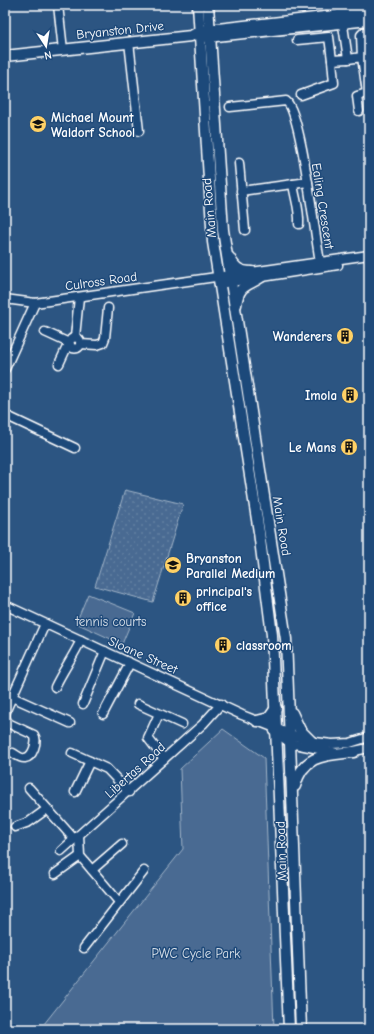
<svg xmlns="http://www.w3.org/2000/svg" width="374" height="1034" viewBox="0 0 374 1034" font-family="'Comic Neue',sans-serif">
	<defs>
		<pattern id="grass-dots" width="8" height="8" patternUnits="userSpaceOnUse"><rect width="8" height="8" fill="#486b92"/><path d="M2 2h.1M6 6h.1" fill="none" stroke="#6381a2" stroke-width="1.8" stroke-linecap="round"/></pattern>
	</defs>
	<rect width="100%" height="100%" fill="#2c5582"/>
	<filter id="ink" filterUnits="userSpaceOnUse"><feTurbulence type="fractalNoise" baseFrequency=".025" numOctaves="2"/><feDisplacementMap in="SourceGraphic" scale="8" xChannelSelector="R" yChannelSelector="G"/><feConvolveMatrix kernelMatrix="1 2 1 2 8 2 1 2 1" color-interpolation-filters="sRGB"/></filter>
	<g filter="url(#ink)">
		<!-- grass -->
		<polygon fill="url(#grass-dots)" stroke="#a4b5c8" points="125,490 183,504 153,602 95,586"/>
		<!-- park -->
		<g fill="#486b92" stroke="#a4b5c8">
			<polygon points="88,594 135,613 122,644 76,623"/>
			<polygon points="223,729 264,758 274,1029 40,1029 183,849 180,769"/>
		</g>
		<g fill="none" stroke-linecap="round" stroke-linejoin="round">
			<!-- minor casing -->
			<g stroke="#fff" stroke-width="11">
				<g id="minor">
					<polyline points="58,5 63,50"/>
					<polyline points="340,5 348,59 362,57 367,93 369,93"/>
					<polyline points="297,40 329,37 332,60"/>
					<polyline points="129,42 139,131"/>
					<polyline points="362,57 361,35 364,32 369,31"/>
					<polyline points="301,95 334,83 332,60 348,59"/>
					<path d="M 230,107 L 286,101 C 302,112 315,241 321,267"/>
					<polyline points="359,111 357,96 367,93"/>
					<polyline points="239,163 245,230"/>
					<path d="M 293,184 C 295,198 300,210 299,224"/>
					<polyline points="241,191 308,182"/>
					<polyline points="225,283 338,265"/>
					<polyline points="5,299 35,303 369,255"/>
					<polyline points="45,332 69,343"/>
					<polyline points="75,337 79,297"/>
					<circle cx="75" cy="343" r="5.5"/>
					<polyline points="80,344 97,345 103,343 105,338 108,308"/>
					<polyline points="59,364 66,349 70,345"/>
					<polyline points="5,369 35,303"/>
					<polyline points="5,415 75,448"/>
					<polyline points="5,605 242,715 298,737 315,742 332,744 350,743 369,737"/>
					<path d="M 55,687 C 63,670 73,657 81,640"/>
					<polyline points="12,697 70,723"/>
					<polyline points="83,704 105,651"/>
					<polyline points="138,704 182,724"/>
					<polyline points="103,714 130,663"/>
					<polyline points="159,714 148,738 164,759"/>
					<polyline points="274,731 290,743 333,752"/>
					<polyline points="349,752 369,748"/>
					<path d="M 13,753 C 16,755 21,759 25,758 C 33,757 38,741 34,735 L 10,724 C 4,720 5,714 7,708 L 45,624"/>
					<polyline points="72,753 107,769 129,792"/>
					<polyline points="29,788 74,839"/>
					<polyline points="75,792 90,761"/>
					<polyline points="15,827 29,822 47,809"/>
					<polyline points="79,835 80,856 119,902"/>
					<polyline points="61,851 203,724 221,704"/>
					<polyline points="92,870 122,844"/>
					<polyline points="55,874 80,856"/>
					<polyline points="84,948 144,871"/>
				</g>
			</g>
			<!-- major casing -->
			<g stroke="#fff" stroke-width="13">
				<g id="major">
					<polyline points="198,5 213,242 259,532 272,635 289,1029"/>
					<polyline points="208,5 223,230 286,639 301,1029"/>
					<polyline points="207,37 369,20"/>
					<polyline points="5,56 191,36 200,31 369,12"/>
					<path d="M 229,257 C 235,268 239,272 252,272"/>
					<path d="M 236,305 C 239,284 246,287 261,277"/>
					<polyline points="292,713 300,730 311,741"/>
					<polyline points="257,721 269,718 276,708"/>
					<path d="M 295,786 C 303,754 326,755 354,752"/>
				</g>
			</g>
			<!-- minor -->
			<use href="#minor" stroke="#1f4a7a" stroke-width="8"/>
			<!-- major -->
			<use href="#major" stroke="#1f4a7a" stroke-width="10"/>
		</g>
	</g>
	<!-- icons -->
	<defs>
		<g id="school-disc" transform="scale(0.9)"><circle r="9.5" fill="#ffd166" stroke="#1f4a7a"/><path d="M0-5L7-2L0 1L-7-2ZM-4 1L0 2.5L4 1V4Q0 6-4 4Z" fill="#111"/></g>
		<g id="building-disc" transform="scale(0.9)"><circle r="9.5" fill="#ffd166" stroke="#1f4a7a"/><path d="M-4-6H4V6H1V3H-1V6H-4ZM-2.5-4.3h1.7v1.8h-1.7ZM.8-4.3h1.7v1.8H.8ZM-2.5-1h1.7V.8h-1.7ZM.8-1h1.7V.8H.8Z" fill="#111"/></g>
	</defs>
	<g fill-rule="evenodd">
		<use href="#school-disc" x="38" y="124"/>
		<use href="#building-disc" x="345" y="336"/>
		<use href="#building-disc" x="350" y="395"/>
		<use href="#building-disc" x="349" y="447"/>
		<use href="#school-disc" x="173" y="565"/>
		<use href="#building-disc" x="183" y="598"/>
		<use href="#building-disc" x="223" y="645"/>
	</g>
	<g text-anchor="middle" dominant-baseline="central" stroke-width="3" stroke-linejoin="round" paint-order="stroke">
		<!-- street labels -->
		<g font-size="13" fill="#fff" stroke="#1f4a7a">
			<text transform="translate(120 30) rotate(-6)">Bryanston Drive</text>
			<text transform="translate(323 206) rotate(81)">Ealing Crescent</text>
			<text transform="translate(209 208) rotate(-95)">Main Road</text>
			<text transform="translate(101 281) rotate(-8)">Culross Road</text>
			<text transform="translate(282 526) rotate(81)">Main Road</text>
			<text transform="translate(143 655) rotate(24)">Sloane Street</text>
			<text transform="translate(135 770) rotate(-42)">Libertas Road</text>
			<text transform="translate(281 851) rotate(-92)">Main Road</text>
		</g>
		<!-- poi labels -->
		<g font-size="13" font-weight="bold" fill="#fff" stroke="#1f4a7a" text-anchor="start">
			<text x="51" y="117">Michael Mount<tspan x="51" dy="15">Waldorf School</tspan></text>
			<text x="332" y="336" text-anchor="end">Wanderers</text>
			<text x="337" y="395" text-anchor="end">Imola</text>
			<text x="336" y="447" text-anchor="end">Le Mans</text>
			<text x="186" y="558">Bryanston<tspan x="186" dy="15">Parallel Medium</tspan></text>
			<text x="196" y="591">principal's<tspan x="196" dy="15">office</tspan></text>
			<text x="236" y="645">classroom</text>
		</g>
		<!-- park labels -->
		<g font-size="13" fill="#dae1e9" stroke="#1f4a7a">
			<text x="111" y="621">tennis courts</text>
			<text x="196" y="953">PWC Cycle Park</text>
		</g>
	</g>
	<!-- margin -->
	<rect width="374" height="1034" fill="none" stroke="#1f4a7a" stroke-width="20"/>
	<rect x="10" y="10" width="354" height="1014" fill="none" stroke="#fff" stroke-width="1.5" filter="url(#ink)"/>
	<!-- north arrow -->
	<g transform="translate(46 46) rotate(168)" stroke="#1f4a7a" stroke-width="3" paint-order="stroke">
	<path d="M0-3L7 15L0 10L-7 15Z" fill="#ffffff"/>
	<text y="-6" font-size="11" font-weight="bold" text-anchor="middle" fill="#ffffff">N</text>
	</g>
</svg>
